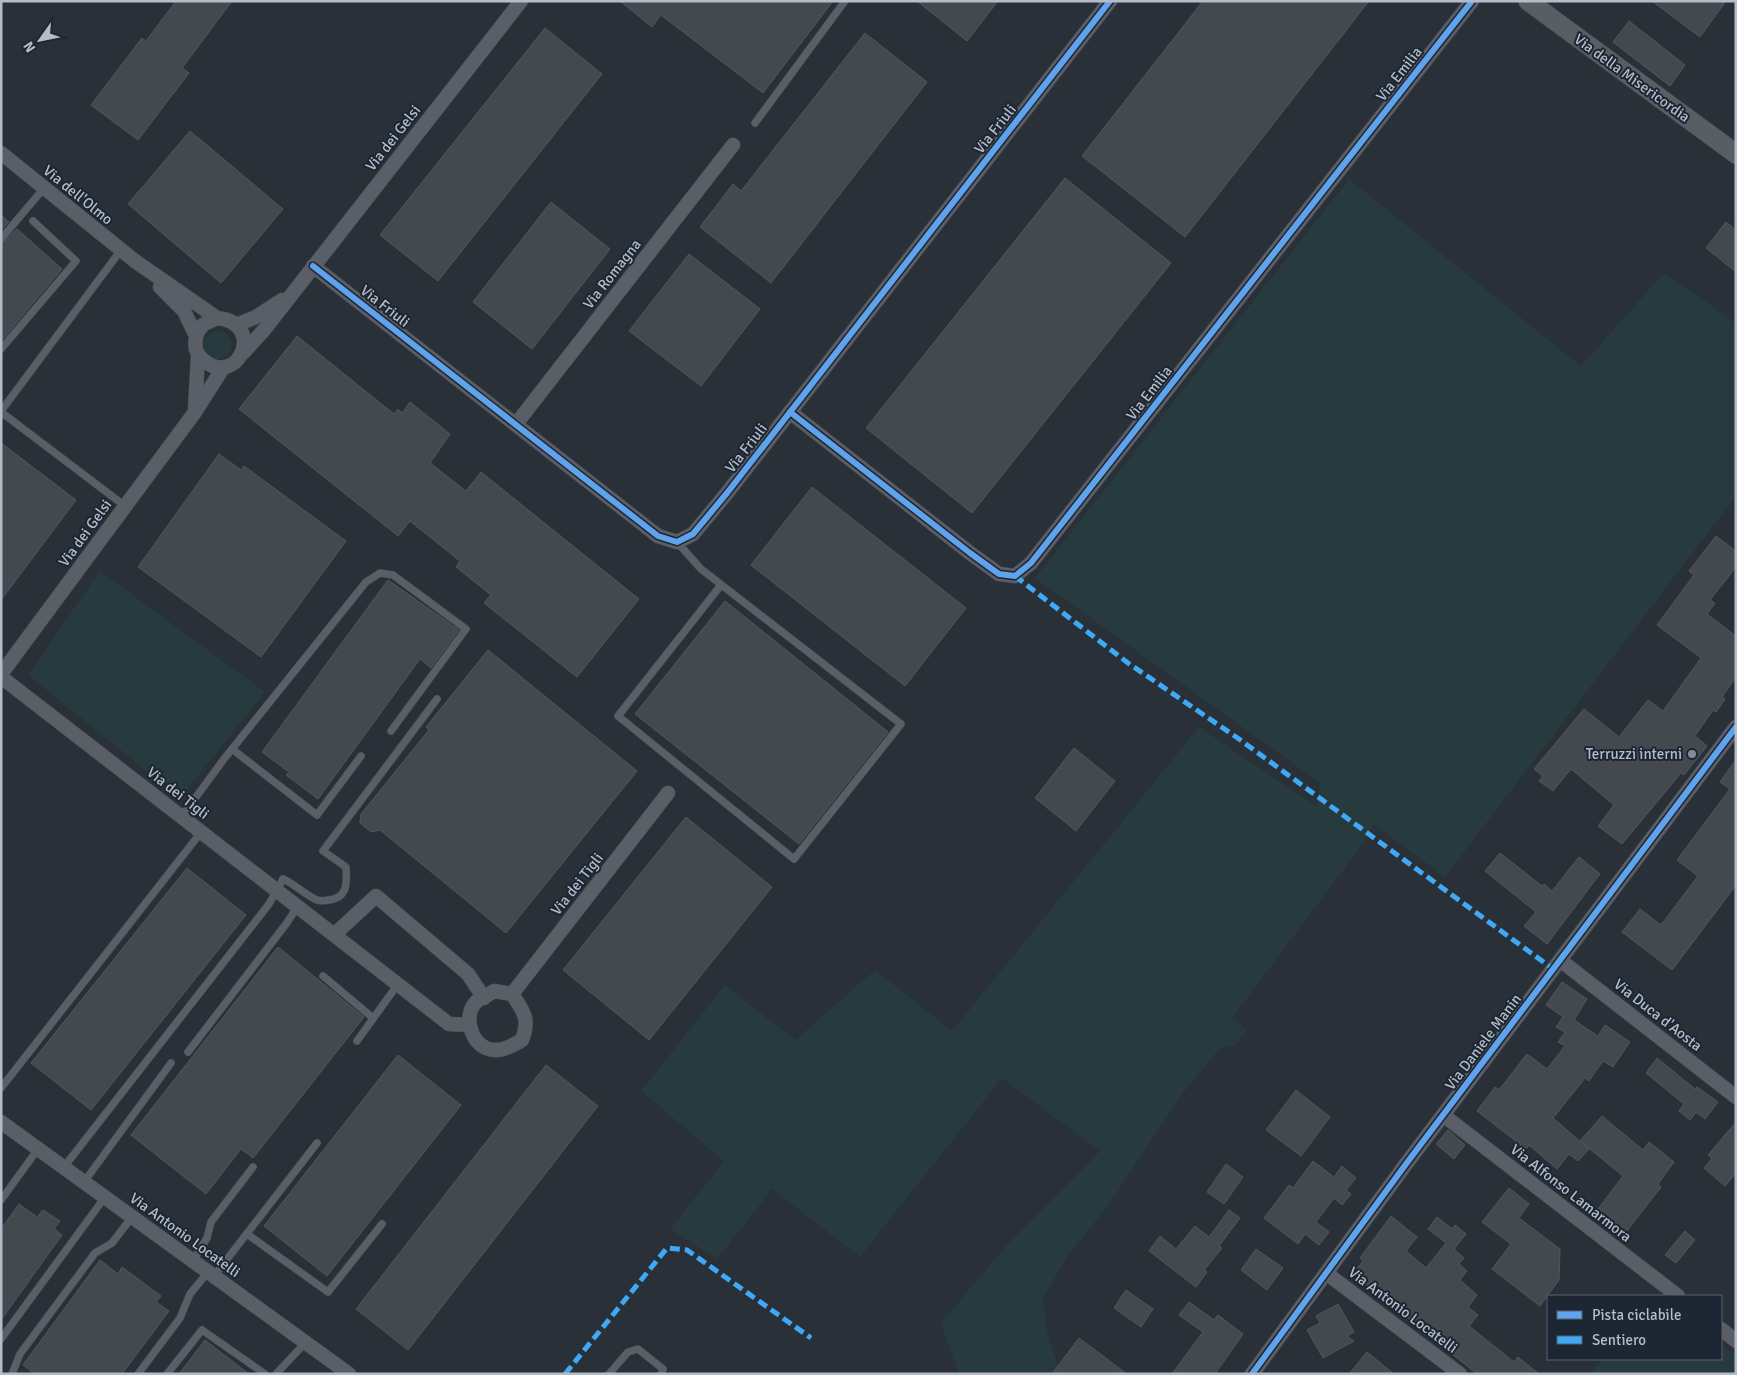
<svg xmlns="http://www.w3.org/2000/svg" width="1737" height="1375" viewBox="0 0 1737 1375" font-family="Signika,sans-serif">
	<rect width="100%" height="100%" fill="#2a3038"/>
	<!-- green -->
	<g fill="#273a3e">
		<polygon points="1349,179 1581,366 1664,273 1736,323 1736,496 1445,877 1373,824 1366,840 1232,1018 1247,1030 1236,1045 1219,1049 1183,1093 1108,1206 1068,1255 1043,1298 1046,1328 1059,1368 1055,1374 959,1374 941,1323 1006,1246 1100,1151 1002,1078 860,1257 772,1189 717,1259 670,1229 724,1161 641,1091 725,985 795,1040 875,970 952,1031 1199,727 1316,806 1320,783 1035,578"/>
		<circle cx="218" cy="345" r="14"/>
		<polygon points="100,571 265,692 180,798 28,675"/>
		<polygon points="1721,1344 1736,1356 1736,1374 1590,1374 1602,1359 1721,1359"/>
	</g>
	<!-- building -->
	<g fill="#444950" stroke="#52575f">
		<polygon points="176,1 232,1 182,68 189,73 138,140 91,105 142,38 146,41"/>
		<polygon points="620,1 833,1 763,93 661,15 652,27"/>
		<polygon points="917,1 998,1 967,41"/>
		<polygon points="1203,1 1369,1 1185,237 1082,156"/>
		<polygon points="1652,1 1726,1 1700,37"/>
		<polygon points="1629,21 1685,65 1670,86 1613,42"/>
		<polygon points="545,28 602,74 438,281 380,235"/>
		<polygon points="865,33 927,82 771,283 700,227 733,184 741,191"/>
		<polygon points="190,131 283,209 221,283 128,204"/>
		<polygon points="1065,178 1171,263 972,513 866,428"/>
		<polygon points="551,202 610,249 532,349 473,302"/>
		<polygon points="1,215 9,222 1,230"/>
		<polygon points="1726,222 1736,230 1736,272 1706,248"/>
		<polygon points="17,229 62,269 1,341 1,244"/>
		<polygon points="689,254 760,309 701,386 629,331"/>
		<polygon points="297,336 394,414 398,409 402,413 410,402 450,434 430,463 466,491 481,472 639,599 577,677 484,603 491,595 456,567 460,561 410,521 398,536 239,409"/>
		<polygon points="1,443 76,500 1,600"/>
		<polygon points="219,454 241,470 244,466 346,541 261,657 138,567"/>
		<polygon points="812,487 966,608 905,686 751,565"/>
		<polygon points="1716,536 1736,551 1736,567 1710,600 1715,603 1707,614 1736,636 1736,677 1722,697 1725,699 1716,712 1713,710 1695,736 1707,746 1684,775 1681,773 1622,844 1598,826 1614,805 1571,769 1553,791 1539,781 1543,776 1534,769 1584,709 1619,737 1648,700 1663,711 1701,658 1657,625 1694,575 1689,571"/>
		<polygon points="388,580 459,630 431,668 420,659 318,799 286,775 289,772 262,752"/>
		<polygon points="725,601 888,732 799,844 635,714"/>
		<polygon points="488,650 637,771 506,933 380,830 371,832 360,823 361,814 429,730 426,727"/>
		<polygon points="1074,748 1115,781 1076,831 1035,798"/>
		<polygon points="1736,760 1736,885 1672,970 1622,932 1640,909 1661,925 1698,876 1677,860 1730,789 1720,782"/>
		<polygon points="686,817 772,887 649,1040 563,970"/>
		<polygon points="1500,853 1542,886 1544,884 1552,891 1579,857 1600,874 1547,944 1524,926 1536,912 1485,871"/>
		<polygon points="187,868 246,915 91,1110 31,1063"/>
		<polygon points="278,947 364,1017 253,1158 241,1149 206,1194 131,1135"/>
		<polygon points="1562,982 1587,999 1574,1020 1598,1036 1605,1025 1630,1042 1613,1067 1603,1061 1589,1081 1585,1078 1553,1118 1589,1149 1578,1161 1569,1154 1557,1169 1529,1145 1526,1149 1477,1111 1495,1087 1499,1090 1527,1054 1547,1069 1565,1046 1558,1042 1565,1032 1556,1027 1563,1017 1546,1005"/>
		<polygon points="398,1055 461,1105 327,1276 264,1226"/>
		<polygon points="1657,1058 1695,1089 1697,1087 1718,1102 1705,1119 1696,1112 1690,1120 1679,1111 1684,1104 1646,1073"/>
		<polygon points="546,1065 598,1106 408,1350 356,1309"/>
		<polygon points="1296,1090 1330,1117 1301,1156 1266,1130"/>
		<polygon points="1602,1116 1643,1150 1649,1142 1674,1162 1658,1184 1661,1187 1623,1236 1595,1213 1623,1176 1580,1141"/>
		<polygon points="1736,1122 1736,1173 1725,1186 1704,1168 1712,1158 1708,1155"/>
		<polygon points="1448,1130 1465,1145 1454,1159 1436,1144"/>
		<polygon points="1313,1161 1334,1177 1342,1166 1356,1178 1346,1190 1351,1194 1342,1205 1334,1198 1316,1222 1329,1232 1319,1245 1305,1234 1298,1244 1264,1218 1289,1185 1293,1188"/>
		<polygon points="1226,1164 1243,1177 1224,1204 1207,1192"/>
		<polygon points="1509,1188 1529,1204 1519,1218 1560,1249 1559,1280 1540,1306 1492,1269 1511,1244 1482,1222"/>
		<polygon points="19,1204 37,1217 43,1210 60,1221 54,1229 62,1235 1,1320 1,1229"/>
		<polygon points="1229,1210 1240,1218 1219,1246 1222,1248 1204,1270 1207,1272 1196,1287 1149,1251 1160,1236 1176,1249 1195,1226 1209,1237"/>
		<polygon points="1391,1216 1417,1237 1406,1251 1426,1268 1446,1243 1428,1229 1437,1217 1452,1229 1455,1225 1466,1234 1454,1249 1464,1258 1459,1264 1467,1271 1460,1280 1477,1295 1468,1307 1478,1315 1469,1326 1514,1362 1518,1357 1539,1374 1477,1374 1353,1274 1363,1261 1360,1258"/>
		<polygon points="1685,1231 1695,1240 1676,1263 1665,1255"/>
		<polygon points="1256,1249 1283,1268 1267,1290 1241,1270"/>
		<polygon points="100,1260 118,1274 122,1267 161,1296 156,1302 169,1311 122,1374 35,1374 23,1365"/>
		<polygon points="1126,1290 1153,1309 1141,1327 1114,1308"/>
		<polygon points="1189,1302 1214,1320 1218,1315 1243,1334 1215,1374 1172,1374 1203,1332 1179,1315"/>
		<polygon points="1338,1304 1354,1332 1347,1336 1354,1341 1323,1358 1307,1330 1320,1323 1316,1316"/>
		<polygon points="1079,1338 1127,1374 1052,1374"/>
		<polygon points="205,1340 249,1374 179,1374"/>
		<polygon points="1367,1352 1394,1374 1349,1374"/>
	</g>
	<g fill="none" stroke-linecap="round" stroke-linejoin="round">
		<!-- lane casing -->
		<g stroke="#484c53" stroke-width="8">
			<g id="lane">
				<polyline points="755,123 845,1"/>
				<polyline points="1,239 44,188"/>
				<polyline points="1,349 76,261 33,221"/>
				<polyline points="1,411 121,250"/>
				<polyline points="1,412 125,506"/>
				<polyline points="677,542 701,569 901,724 794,859 618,716 721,585"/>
				<polyline points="232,749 317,815 361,756"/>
				<polyline points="182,816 224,759 366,582 380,573 393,575 466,629 391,731"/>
				<polyline points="323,976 373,1018"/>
				<polyline points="357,1041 398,984"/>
				<polyline points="188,1052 286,924 298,906"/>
				<polyline points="1,1088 202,831"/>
				<path d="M 64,1167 L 269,904 L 283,879 C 294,884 302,892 313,898 C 317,901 324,901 329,900 C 348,898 347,882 346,867 L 323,851 L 437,699"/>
				<polyline points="84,1182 171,1063"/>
				<polyline points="1,1200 38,1149"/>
				<polyline points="247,1234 328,1292 382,1224"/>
				<polyline points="193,1260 207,1238 211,1222 253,1167"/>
				<polyline points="214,1276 317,1143"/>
				<polyline points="1,1339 105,1197"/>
				<polyline points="12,1374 20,1354 95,1253 112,1243 132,1217"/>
				<polyline points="138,1374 180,1318 190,1294 208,1272"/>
				<polyline points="167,1374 202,1330 265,1374"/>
				<polyline points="276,1374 306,1342"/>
				<polyline points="609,1374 628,1352 638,1349 663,1369 661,1374"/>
			</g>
		</g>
		<!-- street casing -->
		<g stroke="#484c53" stroke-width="15">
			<g id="street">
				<path d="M 1,153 L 135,261 L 217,318 C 268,323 237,391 202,359 C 192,350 194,334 203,325 C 206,322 213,320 217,318"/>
				<polyline points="313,266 658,536 677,542 693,534 727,493 1110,1"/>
				<polyline points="160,287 184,311 196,336"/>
				<polyline points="236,325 256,317 282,300"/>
				<polyline points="243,353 264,330 521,1"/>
				<polyline points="195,408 198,356"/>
				<polyline points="790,412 970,553 999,574 1015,576 1031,563 1472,1"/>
				<polyline points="516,424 733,145"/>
				<polyline points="1,674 195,412 223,368"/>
				<polyline points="1,677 449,1024 469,1025"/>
				<polyline points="335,934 376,896 468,974 484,998"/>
				<polyline points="1560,960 1736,1097"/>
				<path d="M 494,991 L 512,994 C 524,1012 530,1019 522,1040 C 512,1046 498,1054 486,1048 C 470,1041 463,1014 477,1001 C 482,997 489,995 494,991 Z"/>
				<polyline points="512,994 668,793"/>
				<polyline points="1443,1115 1678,1296"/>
				<polyline points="1,1122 349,1374"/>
				<polyline points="1326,1273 1460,1374"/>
				<polyline points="1721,1329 1736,1341"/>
				<polyline points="1252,1374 1406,1164 1736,727"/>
			</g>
		</g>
		<!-- secondary casing -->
		<g stroke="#484c53" stroke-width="20">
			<polyline id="secondary" points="1528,1 1736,154"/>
		</g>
		<!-- lane -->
		<use href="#lane" stroke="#5a5e66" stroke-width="7"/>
		<!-- street -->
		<use href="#street" stroke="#5a5e66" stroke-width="14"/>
		<!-- secondary -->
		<use href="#secondary" stroke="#595d64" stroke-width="19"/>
		<!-- quiet -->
		<g stroke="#3fa9f5" stroke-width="5" stroke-dasharray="10 5" stroke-linecap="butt">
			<polyline points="1015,576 1128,663 1239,739 1553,969"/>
			<polyline points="565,1374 667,1248 687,1250 811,1338"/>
		</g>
		<!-- cycleway casing -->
		<g stroke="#1d2633" stroke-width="9">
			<g id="cycleway">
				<polyline points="313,266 658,536 677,542 693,534 727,493 1110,1"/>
				<polyline points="790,412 970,553 999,574 1015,576 1031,563 1472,1"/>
				<polyline points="1252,1374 1406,1164 1736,727"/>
			</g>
		</g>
		<!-- cycleway -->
		<use href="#cycleway" stroke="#60a3ed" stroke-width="6"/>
	</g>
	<!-- markers -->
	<circle fill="#848b96" stroke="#1d2633" stroke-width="2" cx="1692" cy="754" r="5"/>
	<g text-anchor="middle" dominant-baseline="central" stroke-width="4" stroke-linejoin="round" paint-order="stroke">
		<!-- street labels -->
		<g font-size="15" fill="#b4bcc9" stroke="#1d2633">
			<text transform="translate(1399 74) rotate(-52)">Via Emilia</text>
			<text transform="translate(1632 78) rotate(36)">Via della Misericordia</text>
			<text transform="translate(995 129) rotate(-52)">Via Friuli</text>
			<text transform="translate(393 138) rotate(-52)">Via dei Gelsi</text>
			<text transform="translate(78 195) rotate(39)">Via dell'Olmo</text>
			<text transform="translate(612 274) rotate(-52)">Via Romagna</text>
			<text transform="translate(385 306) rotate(38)">Via Friuli</text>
			<text transform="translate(1149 393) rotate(-52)">Via Emilia</text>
			<text transform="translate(746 448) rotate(-52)">Via Friuli</text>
			<text transform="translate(85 533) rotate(-54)">Via dei Gelsi</text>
			<text transform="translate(178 793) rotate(38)">Via dei Tigli</text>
			<text transform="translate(577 884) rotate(-52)">Via dei Tigli</text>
			<text transform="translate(1658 1015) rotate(38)">Via Duca d'Aosta</text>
			<text transform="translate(1483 1042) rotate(-53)">Via Daniele Manin</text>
			<text transform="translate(1571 1193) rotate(38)">Via Alfonso Lamarmora</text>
			<text transform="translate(185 1235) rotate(36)">Via Antonio Locatelli</text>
			<text transform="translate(1403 1310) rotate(37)">Via Antonio Locatelli</text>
		</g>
		<!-- poi labels -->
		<g font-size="15" fill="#b4bcc9" stroke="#1d2633" text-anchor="end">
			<text x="1682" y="754">Terruzzi interni</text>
		</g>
	</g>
	<!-- border -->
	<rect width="1737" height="1375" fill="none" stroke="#b4bcc9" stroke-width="5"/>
	<!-- legend -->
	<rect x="1547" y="1295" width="175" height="65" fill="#1d2633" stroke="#59626f"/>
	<rect x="1557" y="1311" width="25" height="8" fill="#60a3ed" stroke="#59626f"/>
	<text x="1592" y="1320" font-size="15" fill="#b4bcc9">Pista ciclabile</text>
	<rect x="1557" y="1336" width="25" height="8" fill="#3fa9f5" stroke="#59626f"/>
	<text x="1592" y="1345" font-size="15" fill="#b4bcc9">Sentiero</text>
	<!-- north arrow -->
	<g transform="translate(40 40) rotate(237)" stroke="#1d2633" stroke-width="4" paint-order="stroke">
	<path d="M0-4L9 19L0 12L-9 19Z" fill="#b4bcc9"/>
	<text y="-8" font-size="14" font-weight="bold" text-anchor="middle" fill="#b4bcc9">N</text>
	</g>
</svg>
